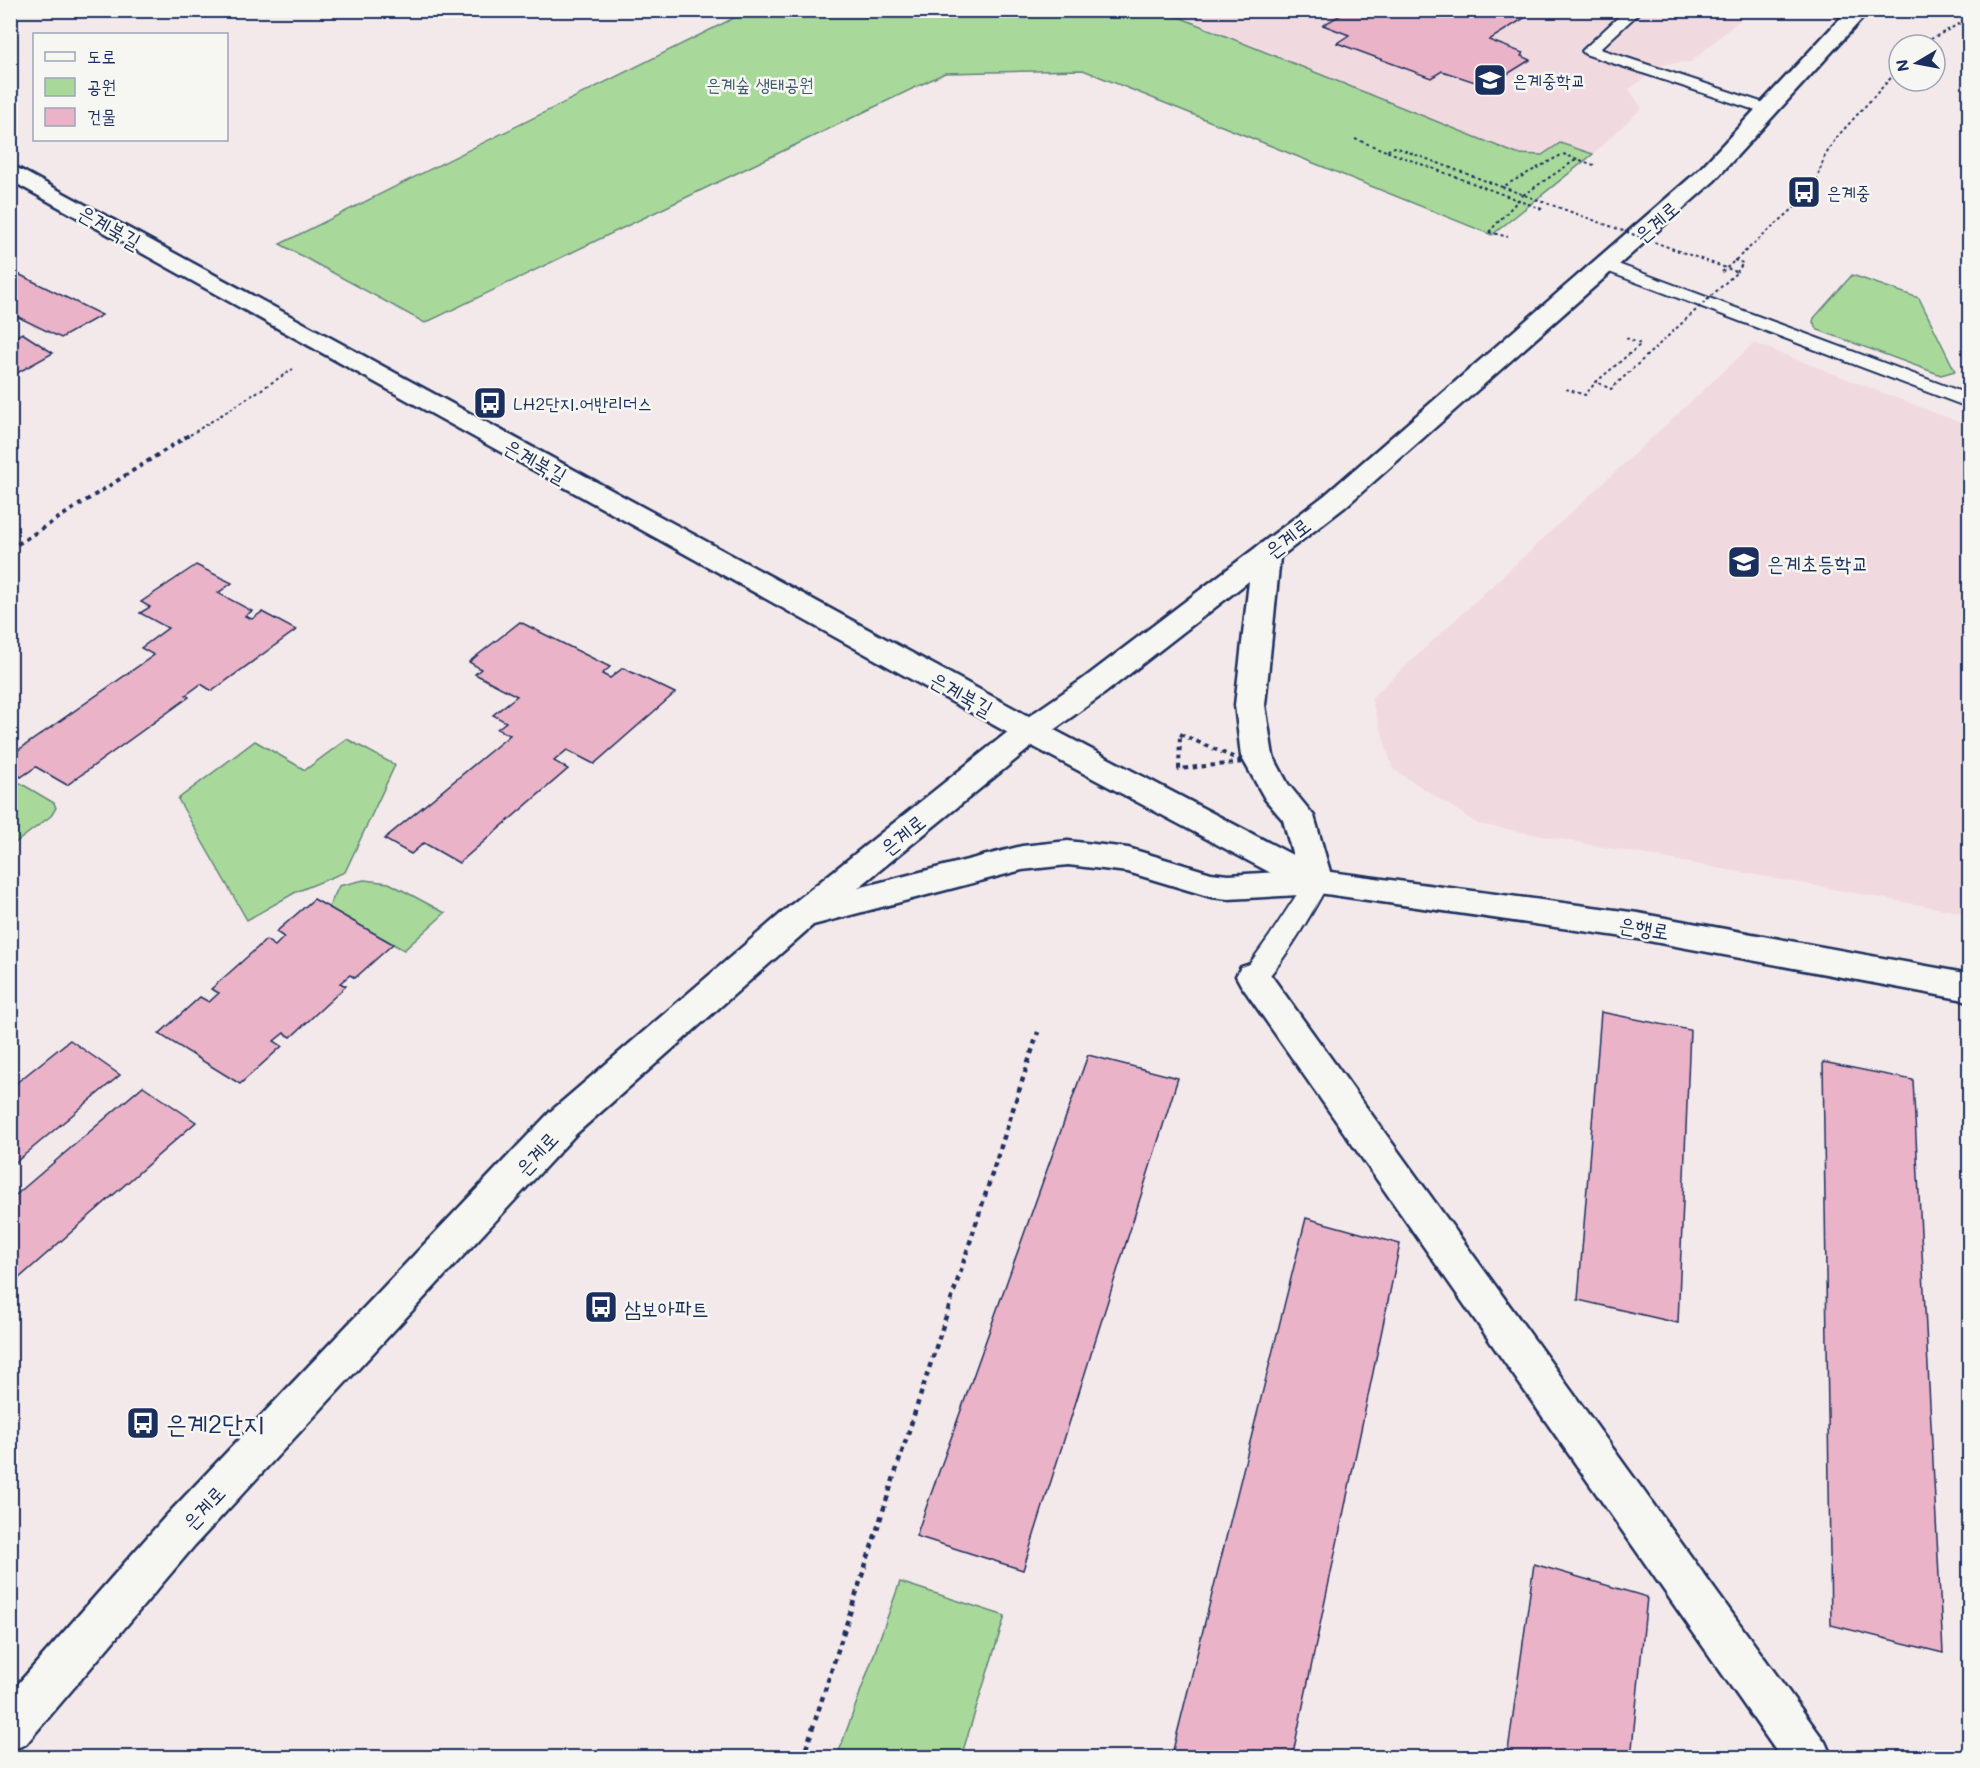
<svg xmlns="http://www.w3.org/2000/svg" width="1980" height="1768" viewBox="0 0 1980 1768" font-family="Mali,'Poor Story',sans-serif">
	<rect width="100%" height="100%" fill="#f4e9ea"/>
	<filter id="ink" filterUnits="userSpaceOnUse"><feTurbulence type="fractalNoise" baseFrequency=".0167" numOctaves="2"/><feDisplacementMap in="SourceGraphic" scale="12" xChannelSelector="R" yChannelSelector="G"/><feConvolveMatrix kernelMatrix="1 2 1 2 8 2 1 2 1" color-interpolation-filters="sRGB"/></filter>
	<g filter="url(#ink)">
		<!-- built -->
		<g fill="#f1d9e0">
			<polygon points="1169,11 1750,11 1691,62 1665,64 1629,89 1642,108 1593,154 1560,143 1548,152 1533,156 1517,154"/>
			<polygon points="1754,343 1969,426 1969,914 1478,824 1393,769 1371,698"/>
		</g>
		<!-- green -->
		<g fill="#a9d99a" stroke="#62847c" stroke-width="1.5">
			<polygon points="750,10 1164,11 1517,154 1542,155 1560,143 1593,154 1492,235 1083,70 945,73 425,323 280,244"/>
			<polygon points="1852,275 1919,298 1955,371 1941,375 1818,330 1813,322 1814,318"/>
			<polygon points="347,739 395,765 345,872 296,892 247,920 178,799 255,741 305,770"/>
			<polygon points="10,777 54,803 56,808 51,816 11,846"/>
			<polygon points="364,880 389,883 445,913 404,950 328,909 339,886"/>
			<polygon points="900,1582 1005,1616 961,1757 837,1757"/>
		</g>
		<!-- building -->
		<g fill="#eab3c8" stroke="#1b2f5e" stroke-width="1.5">
			<polygon points="1338,10 1537,10 1489,40 1523,53 1521,56 1530,60 1493,83 1485,79 1478,83 1442,71 1431,78 1337,43 1349,35 1323,25 1344,13"/>
			<polygon points="10,270 102,315 61,338 10,313"/>
			<polygon points="22,333 53,353 10,377 10,337 13,338"/>
			<polygon points="196,565 232,583 218,593 252,611 245,616 252,619 262,612 296,630 212,691 201,684 186,695 189,697 67,785 36,767 21,777 10,770 10,756 154,655 141,648 168,628 140,613 150,607 141,602"/>
			<polygon points="520,622 610,667 602,674 610,678 623,668 675,693 594,764 567,750 554,761 568,769 459,863 424,843 411,854 384,839 510,735 497,729 506,722 493,715 517,696 475,674 481,669 469,662"/>
			<polygon points="314,899 393,944 355,978 350,975 340,983 346,986 291,1037 284,1033 274,1041 282,1046 240,1084 159,1034 200,997 209,1002 219,993 211,989 266,940 275,946 284,937 276,932"/>
			<polygon points="1601,1012 1690,1030 1678,1323 1578,1300"/>
			<polygon points="70,1040 120,1075 10,1167 10,1088"/>
			<polygon points="1088,1055 1178,1078 1023,1570 916,1536"/>
			<polygon points="1823,1062 1913,1080 1943,1653 1831,1625"/>
			<polygon points="143,1086 196,1122 18,1279 10,1273 10,1200"/>
			<polygon points="1306,1218 1400,1244 1292,1758 1171,1758"/>
			<polygon points="1534,1564 1647,1597 1631,1758 1507,1758"/>
		</g>
		<g fill="none" stroke-linecap="round" stroke-linejoin="round">
			<!-- lane casing -->
			<g stroke="#1b2f5e" stroke-width="4">
				<g id="lane">
					<polygon points="1626,10 1642,10 1600,49 1773,106 1775,109 1767,114 1761,112 1585,54 1582,51 1585,48"/>
					<polygon points="1607,260 1970,395 1970,408 1601,269 1598,265 1601,261"/>
					<path d="M 1317,873 L 1325,876 L 1329,882 C 1318,903 1279,971 1262,983 C 1256,987 1250,985 1244,983 L 1241,976 L 1269,937 L 1309,876 Z"/>
				</g>
			</g>
			<!-- street casing -->
			<g stroke="#1b2f5e" stroke-width="5">
				<g id="street">
					<polygon points="10,164 1041,723 1323,871 1638,913 1970,974 1970,1001 1638,939 1305,891 1019,739 10,180"/>
					<polygon points="1253,963 1265,967 1825,1742 1832,1758 1781,1758 1241,985 1236,976 1241,967"/>
				</g>
			</g>
			<!-- secondary casing -->
			<g stroke="#1b2f5e" stroke-width="5">
				<path id="secondary" d="M 1848,10 L 1870,10 L 1714,181 L 1345,507 L 1280,557 L 1265,705 L 1273,756 L 1288,784 L 1314,816 L 1333,882 L 1329,891 L 1317,894 L 1228,899 L 1211,897 L 1128,872 L 1068,865 L 1022,870 L 813,925 L 576,1134 L 195,1545 L 26,1744 L 10,1751 L 10,1693 L 165,1517 L 550,1112 L 791,905 L 1019,723 L 1083,679 L 1325,495 L 1698,171 ZM 1249,581 L 1235,705 L 1241,756 L 1265,799 L 1283,820 L 1297,871 L 1228,875 L 1211,873 L 1128,848 L 1068,841 L 1022,846 L 858,888 L 1041,739 L 1105,693 Z"/>
			</g>
			<!-- path-far2 -->
			<g stroke="#1b2f5e" stroke-width="2" stroke-dasharray="3 3" stroke-linecap="butt">
				<polyline points="1920,45 1970,18"/>
				<polyline points="1355,139 1386,151"/>
				<polyline points="1523,195 1577,159"/>
				<polyline points="1542,209 1386,151 1395,147 1502,187 1563,154 1594,165"/>
				<polyline points="1489,232 1508,237"/>
				<polyline points="1734,260 1743,263 1737,272"/>
				<polyline points="1722,272 1812,192 1825,156 1836,138 1899,69"/>
				<polyline points="1626,338 1641,344"/>
				<polyline points="1566,389 1585,395 1596,382"/>
				<polyline points="190,435 293,369"/>
			</g>
			<!-- path-far1 -->
			<g stroke="#1b2f5e" stroke-width="4" stroke-dasharray="4.5 4.5" stroke-linecap="butt">
				<polyline points="10,549 192,433"/>
				<polygon points="1180,734 1244,762 1179,769"/>
			</g>
			<!-- path -->
			<polyline stroke="#1b2f5e" stroke-width="4.5" stroke-dasharray="5 5" stroke-linecap="butt" points="803,1758 1038,1032"/>
			<!-- lane -->
			<use href="#lane" fill="#f6f6f2" fill-rule="evenodd"/>
			<!-- street -->
			<use href="#street" fill="#f6f6f2" fill-rule="evenodd"/>
			<!-- secondary -->
			<use href="#secondary" fill="#f6f6f2" fill-rule="evenodd"/>
			<!-- path-bridge -->
			<g stroke="#1b2f5e" stroke-width="2" stroke-dasharray="3 3" stroke-linecap="butt">
				<polyline points="1502,187 1737,272 1611,389 1596,382 1641,344"/>
				<polyline points="1489,232 1523,195"/>
			</g>
		</g>
	</g>
	<!-- icons -->
	<defs>
		<g id="school-square" transform="scale(1.725)"><rect x="-9" y="-9" width="18" height="18" rx="4" fill="#1b2f5e" stroke="#f6f6f2"/><path d="M0-5L7-2L0 1L-7-2ZM-4 1L0 2.5L4 1V4Q0 6-4 4Z" fill="#fff"/></g>
		<g id="bus-square" transform="scale(1.725)"><rect x="-9" y="-9" width="18" height="18" rx="4" fill="#1b2f5e" stroke="#f6f6f2"/><path d="M-5-6H5V4H4V6H2V4H-2V6H-4V4H-5ZM-3.5-4V0h7V-4ZM-3.5 1.2v1.5H-2V1.2ZM2 1.2v1.5H3.5V1.2Z" fill="#fff"/></g>
	</defs>
	<g fill-rule="evenodd">
		<use href="#school-square" x="1490" y="80"/>
		<use href="#bus-square" x="1804" y="192"/>
		<use href="#bus-square" x="490" y="403"/>
		<use href="#school-square" x="1744" y="562"/>
		<use href="#bus-square" x="601" y="1307"/>
		<use href="#bus-square" x="143" y="1423"/>
	</g>
	<g text-anchor="middle" dominant-baseline="central" stroke-width="5" stroke-linejoin="round" paint-order="stroke">
		<!-- far-poi labels -->
		<g font-size="18" fill="#1b2f5e" stroke="#f6f6f2" text-anchor="start">
			<text x="1513" y="80">은계중학교</text>
			<text x="1827" y="192">은계중</text>
			<text x="513" y="403">LH2단지.어반리더스</text>
		</g>
		<!-- far-park labels -->
		<g font-size="18" fill="#3e5a6d" stroke="#f6f6f2">
			<text x="760" y="84">은계숲 생태공원</text>
		</g>
		<!-- street labels -->
		<g font-size="21" fill="#1b2f5e" stroke="#f6f6f2">
			<text transform="translate(1656 221) rotate(-41)">은계로</text>
			<text transform="translate(110 226) rotate(29)">은계북길</text>
			<text transform="translate(536 460) rotate(29)">은계북길</text>
			<text transform="translate(1287 537) rotate(-38)">은계로</text>
			<text transform="translate(962 693) rotate(29)">은계북길</text>
			<text transform="translate(902 834) rotate(-39)">은계로</text>
			<text transform="translate(1644 927) rotate(9)">은행로</text>
			<text transform="translate(536 1153) rotate(-47)">은계로</text>
			<text transform="translate(203 1507) rotate(-47)">은계로</text>
		</g>
		<!-- poi labels -->
		<g font-size="21" fill="#1b2f5e" stroke="#f6f6f2" text-anchor="start">
			<text x="1767" y="562">은계초등학교</text>
			<text x="624" y="1307">삼보아파트</text>
		</g>
		<!-- near-poi labels -->
		<g font-size="26" fill="#1b2f5e" stroke="#f6f6f2" text-anchor="start">
			<text x="166" y="1423">은계2단지</text>
		</g>
	</g>
	<!-- margin -->
	<rect width="1980" height="1768" fill="none" stroke="#f6f6f2" stroke-width="36"/>
	<rect x="18" y="18" width="1944" height="1732" fill="none" stroke="#1b2f5e" stroke-width="2" filter="url(#ink)"/>
	<!-- legend -->
	<rect x="33" y="33" width="195" height="108" fill="#f6f6f2" stroke="#9ea6b7" stroke-width="1.5"/>
	<rect x="45" y="52" width="30" height="9" fill="#f6f6f2" stroke="#9ea6b7" stroke-width="1.5"/>
	<text x="87" y="63" font-size="18" fill="#1b2f5e">도로</text>
	<rect x="45" y="78" width="30" height="18" fill="#a9d99a" stroke="#9ea6b7" stroke-width="1.5"/>
	<text x="87" y="93" font-size="18" fill="#1b2f5e">공원</text>
	<rect x="45" y="108" width="30" height="18" fill="#eab3c8" stroke="#9ea6b7" stroke-width="1.5"/>
	<text x="87" y="123" font-size="18" fill="#1b2f5e">건물</text>
	<!-- north arrow -->
	<g transform="translate(1917 63) rotate(260)"><circle r="28" fill="#f6f6f2" stroke="#9ea6b7" stroke-width="1.5"/>
	<path d="M0-4.5L10 22L0 15L-10 22Z" fill="#1b2f5e"/>
	<text y="-9" font-size="16" font-weight="bold" text-anchor="middle" fill="#1b2f5e">N</text>
	</g>
</svg>
